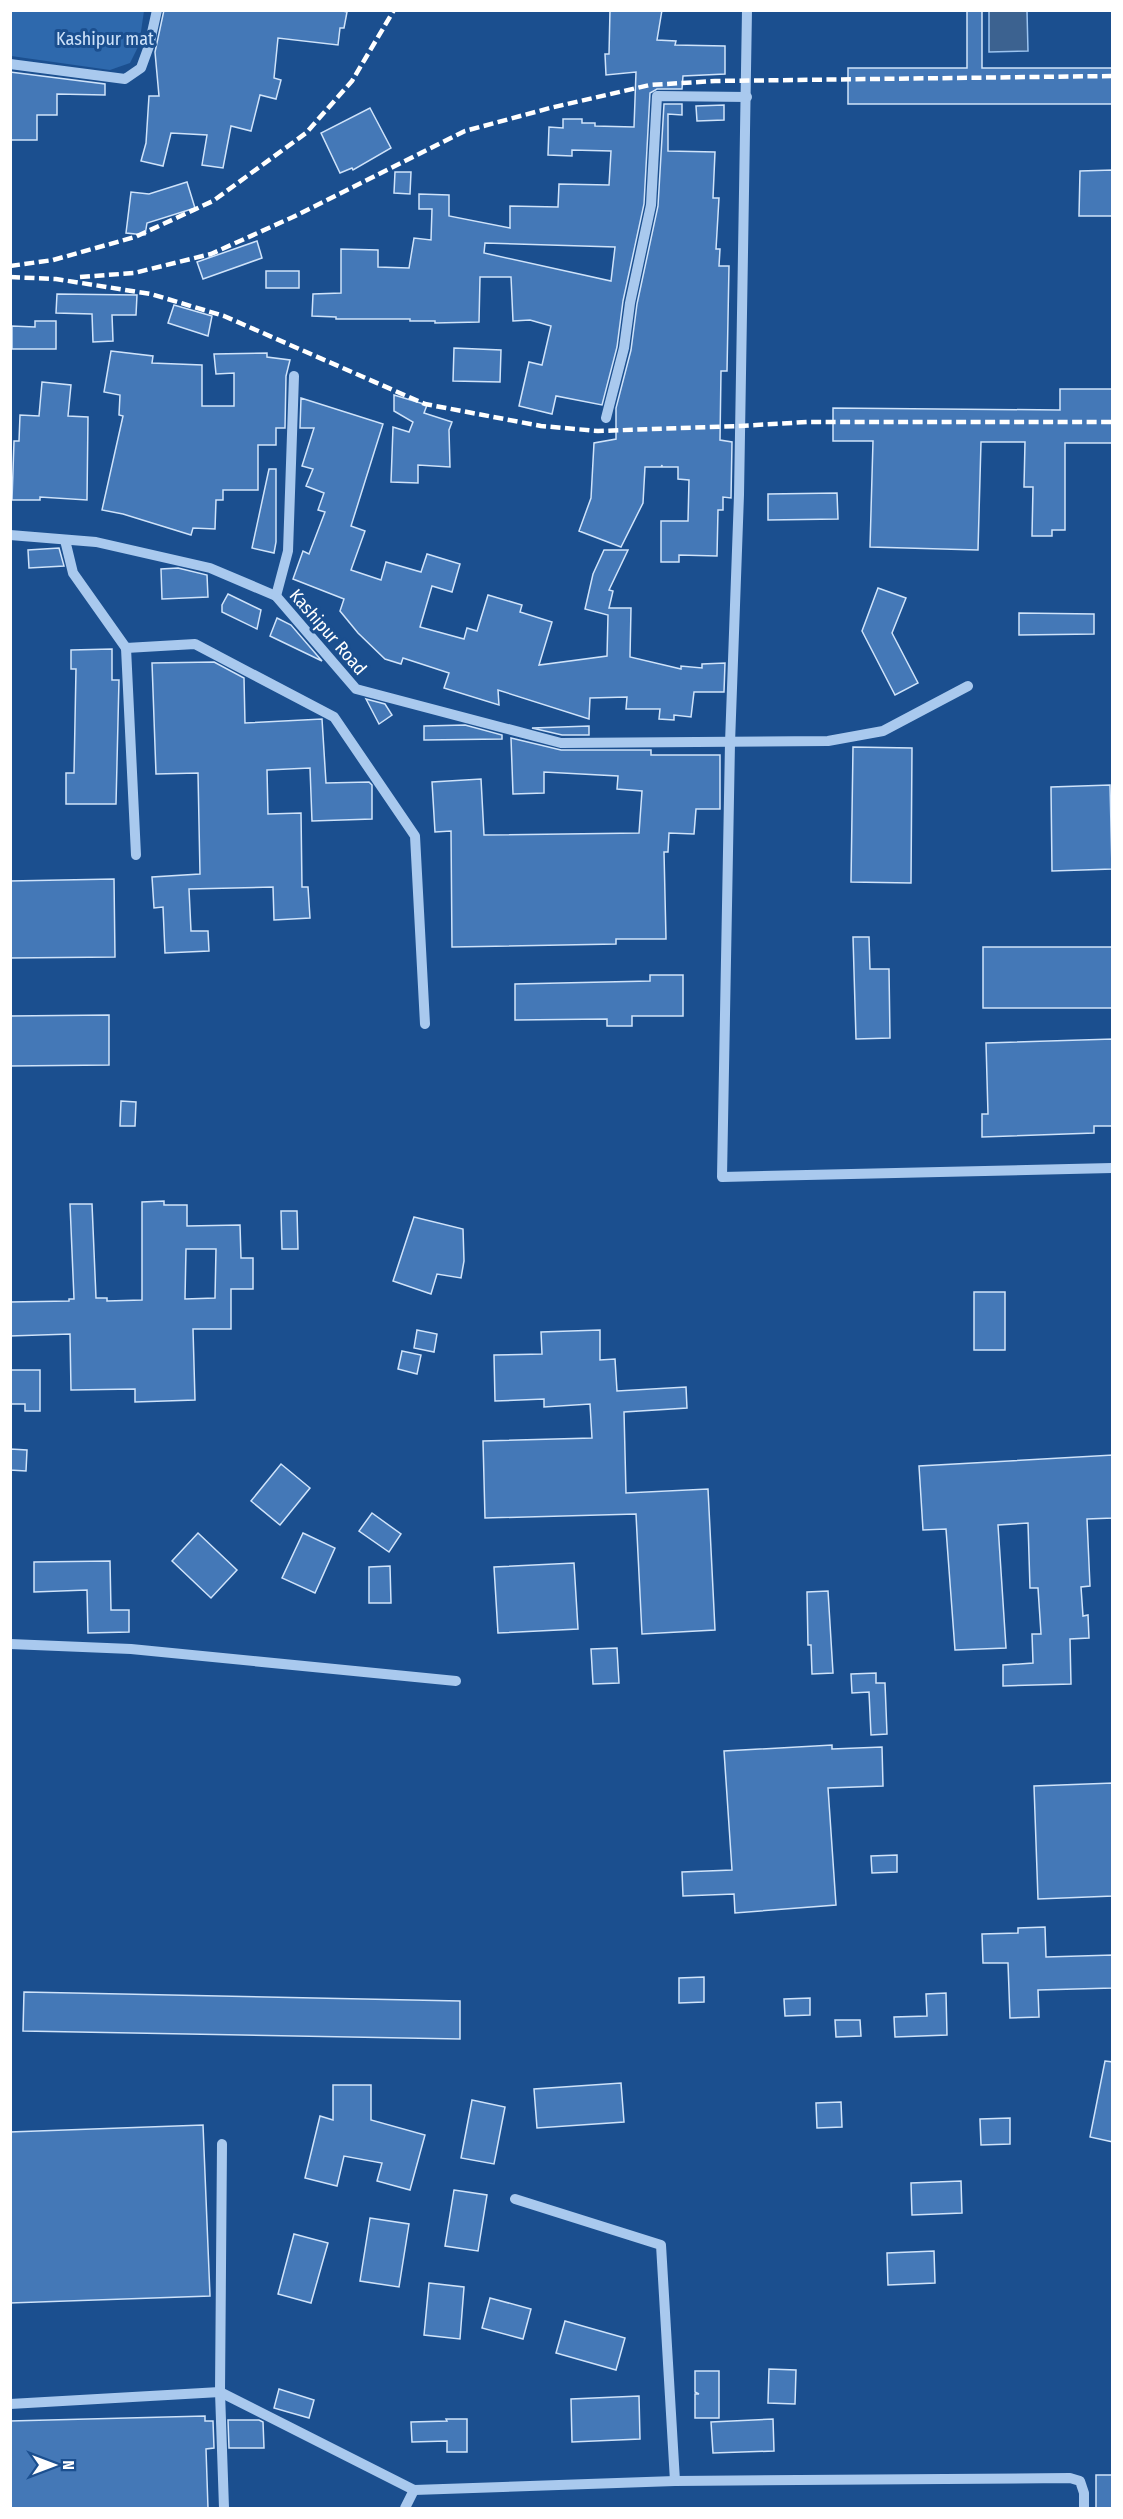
<svg xmlns="http://www.w3.org/2000/svg" width="1123" height="2519" viewBox="0 0 1123 2519" font-family="'Fira Sans Condensed',sans-serif">
	<rect width="100%" height="100%" fill="#1b4f8f"/>
	<!-- green -->
	<polygon fill="#2e69ad" points="10,11 11,10 144,11 139,45 130,63 110,70 11,56"/>
	<!-- water -->
	<polygon fill="#3c6290" stroke="#9cc4f0" stroke-width="1.5" points="989,11 1027,11 1028,51 989,52"/>
	<!-- building -->
	<g fill="#4478b7" stroke="#cfe3fa" stroke-width="1.5" fill-rule="evenodd">
		<polygon points="164,10 339,10 347,12 344,28 340,28 338,45 278,38 274,78 281,80 276,99 260,95 251,131 231,126 223,168 202,165 207,135 171,133 163,166 141,161 146,143 149,96 159,96 155,52"/>
		<path d="M 610,10 L 662,10 L 657,40 L 676,41 L 675,45 L 725,46 L 725,74 L 683,76 L 682,89 L 657,89 L 650,93 L 644,204 L 623,301 L 617,347 L 602,405 L 556,396 L 552,414 L 519,406 L 529,362 L 542,365 L 551,326 L 530,320 L 513,321 L 511,277 L 480,277 L 479,322 L 435,323 L 435,321 L 410,321 L 410,319 L 336,319 L 336,317 L 312,316 L 313,294 L 341,293 L 341,249 L 378,250 L 378,267 L 409,268 L 414,238 L 431,240 L 432,209 L 419,209 L 419,194 L 449,195 L 449,216 L 510,228 L 510,206 L 558,207 L 559,184 L 609,185 L 611,151 L 572,150 L 572,156 L 548,155 L 549,127 L 563,128 L 563,119 L 582,119 L 582,123 L 595,123 L 595,126 L 634,127 L 636,72 L 606,75 L 605,54 L 609,54 ZM 485,243 L 615,247 L 611,281 L 484,253 Z"/>
		<polygon points="967,10 982,10 982,68 1113,68 1113,104 848,104 848,68 967,68"/>
		<polygon points="10,72 105,84 105,95 57,94 57,115 37,115 37,140 10,140"/>
		<polygon points="664,104 682,104 682,115 668,114 668,151 715,152 713,198 719,198 716,249 720,249 719,266 729,266 727,371 721,371 720,440 732,442 731,498 723,497 723,510 718,510 717,556 679,555 679,562 661,562 661,521 688,521 689,480 678,479 678,467 662,467 662,465 661,467 645,467 643,503 621,547 579,531 591,498 594,443 616,439 616,408 631,350 637,304 658,206"/>
		<polygon points="724,105 724,120 697,121 696,106"/>
		<polygon points="370,108 391,148 353,170 352,168 340,173 321,133"/>
		<polygon points="1113,170 1113,216 1079,216 1080,171"/>
		<polygon points="395,172 411,172 410,194 394,193"/>
		<polygon points="187,182 195,208 147,223 145,235 126,233 131,192 149,194"/>
		<polygon points="257,241 262,258 203,279 197,262"/>
		<rect x="266" y="271" width="33" height="17"/>
		<polygon points="57,294 137,295 136,315 112,315 113,341 93,342 92,314 56,313"/>
		<polygon points="174,305 212,316 208,336 168,323"/>
		<polygon points="35,321 56,321 56,349 12,349 12,326 35,327"/>
		<polygon points="454,348 501,350 500,382 453,381"/>
		<polygon points="111,351 153,356 152,363 202,365 202,406 234,406 234,373 216,374 214,354 267,353 267,357 290,360 286,376 285,428 276,428 276,445 258,445 258,490 223,490 223,500 216,500 215,529 193,528 191,535 123,514 102,510 123,416 119,415 120,395 104,392"/>
		<polygon points="42,382 71,385 68,416 88,417 87,500 40,497 40,500 12,500 14,441 19,441 20,415 39,416"/>
		<polygon points="1060,389 1113,389 1113,443 1065,443 1065,530 1052,530 1052,536 1032,536 1033,487 1024,487 1025,442 981,442 978,550 870,547 873,441 833,441 833,408 1060,410"/>
		<polygon points="394,395 427,405 424,413 452,422 449,430 450,467 418,465 418,483 391,482 393,427 409,432 413,422 394,411"/>
		<polygon points="301,398 383,424 351,526 365,531 351,570 381,580 386,562 421,572 427,554 460,564 452,592 432,586 420,627 464,639 467,628 477,631 488,595 522,605 520,612 552,622 539,665 607,656 608,615 585,609 593,574 604,550 628,550 609,590 613,591 609,608 631,608 630,657 681,669 681,666 702,668 702,664 725,663 724,692 694,692 691,717 674,715 674,720 659,719 660,709 626,709 627,697 590,698 589,719 498,690 499,705 444,688 449,673 403,658 401,664 385,659 358,633 340,611 344,599 293,579 303,551 309,554 325,512 318,510 324,493 306,486 313,469 302,466 314,428 300,428"/>
		<polygon points="269,469 276,469 276,542 274,553 252,548"/>
		<polygon points="837,493 838,519 768,520 768,494"/>
		<polygon points="59,548 64,566 29,568 28,550"/>
		<polygon points="178,568 207,575 208,597 162,599 161,569"/>
		<polygon points="878,588 906,598 892,633 918,683 895,695 862,631"/>
		<polygon points="228,594 261,610 257,629 222,612 222,605"/>
		<polygon points="1019,613 1094,614 1094,634 1019,635"/>
		<polygon points="277,618 291,625 322,661 270,636"/>
		<polygon points="112,649 112,680 119,680 116,804 66,804 66,773 74,773 76,669 71,669 71,650"/>
		<polygon points="214,662 244,678 245,723 322,719 326,783 369,782 372,785 372,819 312,821 310,768 267,770 268,814 301,813 302,887 308,887 310,918 274,920 273,887 189,889 191,931 208,931 209,951 165,953 163,907 154,908 152,877 200,874 198,773 156,774 152,663"/>
		<polygon points="366,699 385,704 392,715 379,724"/>
		<polygon points="465,725 502,735 502,739 424,740 424,726"/>
		<polygon points="589,726 589,735 562,735 532,728"/>
		<polygon points="511,738 561,750 651,750 651,755 720,755 720,809 696,809 694,834 669,833 668,852 664,852 666,939 616,939 616,944 452,947 451,831 435,832 432,782 481,779 484,835 639,833 642,791 617,789 618,776 544,772 544,793 513,794"/>
		<polygon points="853,747 912,748 911,883 851,882"/>
		<polygon points="1110,785 1112,869 1052,871 1051,787"/>
		<polygon points="114,879 115,957 10,958 10,881"/>
		<polygon points="853,937 869,937 870,969 889,969 890,1038 856,1039"/>
		<rect x="983" y="947" width="130" height="61"/>
		<polygon points="650,975 683,975 683,1016 632,1016 632,1026 607,1026 607,1019 515,1020 515,984 650,981"/>
		<polygon points="109,1015 109,1065 10,1066 10,1016"/>
		<polygon points="1113,1039 1113,1126 1094,1126 1094,1133 982,1137 982,1114 988,1114 986,1043"/>
		<polygon points="121,1101 136,1102 135,1126 120,1126"/>
		<path d="M 164,1201 L 164,1205 L 187,1205 L 187,1226 L 240,1225 L 241,1258 L 253,1258 L 253,1289 L 231,1289 L 231,1329 L 193,1329 L 195,1400 L 135,1402 L 135,1389 L 71,1390 L 70,1334 L 10,1336 L 10,1302 L 69,1301 L 69,1299 L 74,1299 L 70,1204 L 92,1204 L 96,1298 L 107,1298 L 107,1301 L 142,1300 L 142,1202 ZM 186,1249 L 216,1249 L 215,1298 L 185,1299 Z"/>
		<polygon points="281,1211 297,1211 298,1249 282,1249"/>
		<polygon points="414,1217 463,1229 464,1261 461,1278 437,1274 431,1294 393,1281"/>
		<rect x="974" y="1292" width="31" height="58"/>
		<polygon points="417,1330 437,1334 434,1352 414,1348"/>
		<polygon points="600,1330 600,1360 615,1359 617,1391 686,1387 687,1408 624,1412 626,1493 708,1489 715,1630 642,1634 636,1514 485,1518 483,1441 592,1438 590,1404 544,1407 544,1399 495,1401 494,1355 542,1354 541,1332"/>
		<polygon points="402,1351 421,1355 417,1374 398,1369"/>
		<polygon points="10,1370 40,1370 40,1411 25,1411 25,1404 10,1404"/>
		<polygon points="10,1449 27,1450 26,1471 10,1470"/>
		<polygon points="1113,1455 1113,1518 1087,1519 1090,1586 1081,1587 1083,1616 1088,1615 1089,1638 1070,1639 1071,1684 1003,1686 1003,1665 1033,1663 1032,1634 1041,1634 1038,1588 1030,1588 1028,1523 998,1525 1006,1648 955,1650 946,1529 923,1530 919,1466"/>
		<polygon points="281,1464 310,1488 280,1525 251,1501"/>
		<polygon points="372,1513 401,1534 389,1552 359,1531"/>
		<polygon points="198,1533 237,1570 211,1598 172,1561"/>
		<polygon points="303,1533 335,1548 315,1593 282,1578"/>
		<polygon points="110,1561 111,1610 129,1610 129,1632 88,1633 87,1590 34,1592 34,1562"/>
		<polygon points="574,1563 578,1629 498,1633 494,1567"/>
		<polygon points="390,1566 391,1603 369,1603 369,1567"/>
		<polygon points="828,1591 833,1673 812,1674 811,1645 808,1645 807,1592"/>
		<polygon points="617,1648 619,1683 593,1684 591,1649"/>
		<polygon points="876,1673 876,1683 885,1683 887,1734 871,1735 869,1692 852,1693 851,1674"/>
		<polygon points="832,1745 832,1749 882,1747 883,1786 828,1788 836,1905 735,1913 734,1894 683,1896 682,1872 732,1870 724,1751"/>
		<polygon points="1113,1783 1113,1896 1038,1899 1034,1786"/>
		<polygon points="897,1855 897,1872 872,1873 871,1856"/>
		<polygon points="1045,1927 1046,1957 1113,1955 1113,1988 1038,1990 1039,2017 1010,2018 1008,1963 983,1963 982,1934 1018,1933 1018,1928"/>
		<polygon points="704,1977 704,2002 679,2003 679,1978"/>
		<polygon points="24,1992 460,2001 460,2039 23,2031"/>
		<polygon points="946,1993 947,2035 895,2037 894,2017 927,2016 926,1994"/>
		<polygon points="810,1998 810,2015 785,2016 784,1999"/>
		<polygon points="835,2020 860,2020 861,2036 836,2037"/>
		<polygon points="1105,2061 1113,2062 1113,2142 1090,2137"/>
		<polygon points="621,2083 624,2122 537,2128 534,2089"/>
		<polygon points="333,2085 371,2085 371,2120 425,2135 410,2190 377,2181 382,2163 344,2156 337,2186 305,2178 320,2116 333,2120"/>
		<polygon points="472,2100 505,2107 494,2164 461,2158"/>
		<polygon points="841,2102 842,2127 817,2128 816,2103"/>
		<polygon points="1010,2118 1010,2144 981,2145 980,2119"/>
		<polygon points="203,2125 210,2296 10,2303 10,2132"/>
		<polygon points="961,2181 962,2213 912,2215 911,2183"/>
		<polygon points="454,2190 487,2195 478,2251 445,2246"/>
		<polygon points="370,2218 409,2224 399,2287 360,2281"/>
		<polygon points="294,2234 328,2243 311,2303 278,2294"/>
		<polygon points="934,2251 935,2283 888,2285 887,2253"/>
		<polygon points="429,2283 464,2287 460,2339 424,2335"/>
		<polygon points="490,2298 531,2309 523,2339 482,2328"/>
		<polygon points="565,2321 625,2338 616,2370 556,2353"/>
		<polygon points="769,2369 796,2370 795,2404 768,2403"/>
		<polygon points="695,2371 719,2371 719,2418 695,2418 695,2394 699,2394 695,2392"/>
		<polygon points="279,2389 314,2400 309,2418 274,2408"/>
		<polygon points="639,2396 640,2439 572,2442 571,2399"/>
		<polygon points="205,2416 205,2421 213,2421 214,2448 206,2449 208,2508 10,2508 10,2421"/>
		<polygon points="446,2419 467,2419 467,2452 447,2452 447,2441 412,2442 411,2422 447,2421"/>
		<polygon points="773,2419 774,2451 713,2453 711,2422"/>
		<polygon points="228,2420 259,2420 263,2422 264,2448 229,2448"/>
		<rect x="1096" y="2475" width="17" height="33"/>
	</g>
	<g fill="none" stroke-linecap="round" stroke-linejoin="round">
		<!-- minor -->
		<g stroke="#a9c9ee" stroke-width="10">
			<polyline points="747,10 739,495 730,743 722,1177 1112,1168"/>
			<polyline points="10,64 125,79 141,68 149,46 157,10"/>
			<polyline points="606,418 624,348 630,303 651,205 657,96 747,97"/>
			<polyline points="10,535 96,542 210,568 276,596 356,689 561,743 828,741 883,731 968,686"/>
			<polyline points="65,540 73,573 126,648 195,644 334,717 415,836 425,1024"/>
			<polyline points="276,596 288,551 294,376"/>
			<polyline points="126,648 136,855"/>
			<polyline points="10,1644 131,1649 456,1681"/>
			<polyline points="222,2144 220,2392 224,2508"/>
			<polyline points="515,2199 661,2245 675,2481"/>
			<polyline points="10,2404 220,2392 414,2490 675,2481 1070,2478 1080,2481 1084,2493 1084,2508"/>
			<polyline points="405,2508 414,2490"/>
		</g>
		<!-- rail -->
		<g stroke="#fff" stroke-width="4.5" stroke-dasharray="10 4.5" stroke-linecap="butt">
			<polyline points="10,266 53,260 135,237 213,201 306,133 352,81 394,10"/>
			<polyline points="10,277 56,279 151,294 224,316 425,404 541,426 598,431 740,426 807,422 1112,422"/>
			<polyline points="80,277 134,273 211,254 293,217 465,131 550,108 650,85 715,81 1112,76"/>
		</g>
	</g>
	<g text-anchor="middle" dominant-baseline="central" stroke-width="6" stroke-linejoin="round" paint-order="stroke">
		<!-- park labels -->
		<g font-size="18" fill="#cfe3fa" stroke="#1b4f8f">
			<text x="105" y="39">Kashipur mat</text>
		</g>
		<!-- street labels -->
		<g font-size="18" fill="#fff" stroke="#1b4f8f">
			<text transform="translate(328 632) rotate(49)">Kashipur Road</text>
		</g>
	</g>
	<!-- border -->
	<rect width="1123" height="2519" fill="none" stroke="#ffffff" stroke-width="24"/>
	<!-- north arrow -->
	<g transform="translate(54 2465) rotate(90)" stroke="#1b4f8f" stroke-width="4.5" paint-order="stroke">
	<path d="M0-4.5L10 22L0 15L-10 22Z" fill="#ffffff"/>
	<text y="-9" font-size="16" font-weight="bold" text-anchor="middle" fill="#ffffff">N</text>
	</g>
</svg>
